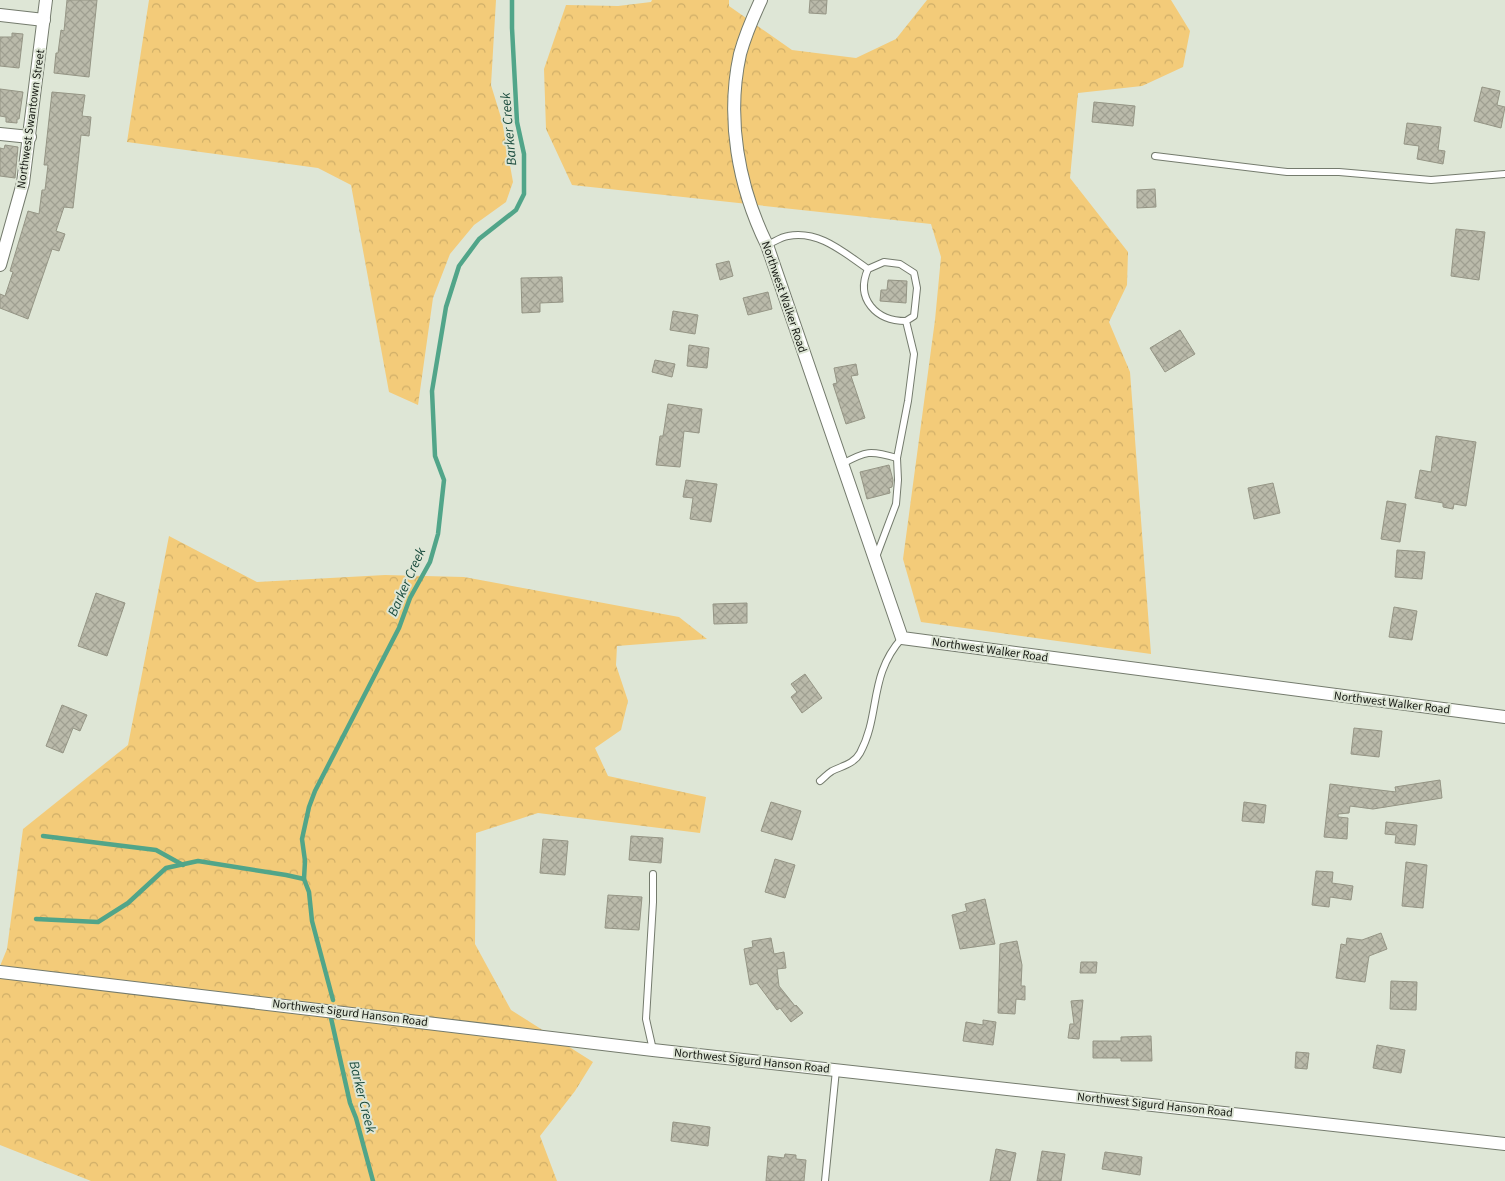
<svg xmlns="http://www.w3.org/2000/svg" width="1505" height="1181" viewBox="0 0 1505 1181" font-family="'Source Sans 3',sans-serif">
	<defs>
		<pattern id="forest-crowns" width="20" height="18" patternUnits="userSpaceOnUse" patternTransform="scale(1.25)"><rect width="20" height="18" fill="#f3cb79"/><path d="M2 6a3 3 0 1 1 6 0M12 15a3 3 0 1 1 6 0" fill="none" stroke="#cfae68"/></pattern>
		<pattern id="building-cross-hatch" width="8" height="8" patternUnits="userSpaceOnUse" patternTransform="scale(1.25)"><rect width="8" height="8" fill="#babaaa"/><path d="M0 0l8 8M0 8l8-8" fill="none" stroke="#9f9f91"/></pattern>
	</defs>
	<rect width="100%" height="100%" fill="#dee6d6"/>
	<!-- forest -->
	<g fill="url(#forest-crowns)">
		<polygon points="149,0 496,0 491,85 502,121 513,182 506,202 474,225 450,254 433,298 418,405 389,392 351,185 318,168 127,142"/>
		<polygon points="652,0 729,0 729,6 792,50 856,58 896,39 927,0 1171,0 1190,31 1183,67 1142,86 1078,93 1070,178 1128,252 1127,285 1109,322 1130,372 1151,654 921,622 903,559 935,320 941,257 931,224 572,185 546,129 544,69 566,5 618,6 651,2"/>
		<polygon points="169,536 257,582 385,575 464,577 679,617 707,639 617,646 616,665 628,701 621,730 595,748 608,776 706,797 700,833 538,813 476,833 475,944 511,1010 593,1062 575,1091 540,1136 557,1181 91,1181 0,1145 0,966 7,949 23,829 128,745"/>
	</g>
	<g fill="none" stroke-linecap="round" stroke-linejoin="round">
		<!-- stream -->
		<g stroke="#51a589" stroke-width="4.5">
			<polyline points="43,836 156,850 183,865"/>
			<polyline points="36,919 98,922 128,903 166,868 198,861 286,875 304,879"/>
			<polyline points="333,1000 312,921 309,892 304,879 305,861 302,839 309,807 315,791 399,628 410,598 430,562 438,534 444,480 435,456 432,391 446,307 459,266 479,239 516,210 524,194 524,154 517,122 512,28 512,0"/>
			<polyline points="331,1018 350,1103 356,1118 373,1181"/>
		</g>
	</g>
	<!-- building -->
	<g fill="url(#building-cross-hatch)" stroke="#959585">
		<polygon points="67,0 97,0 89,77 54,73 56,53 58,53 61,30 64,31"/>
		<polygon points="810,0 827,0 826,14 809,13"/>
		<polygon points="12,33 23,34 19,68 0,66 0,37 12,37"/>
		<polygon points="1482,87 1500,91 1497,105 1505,107 1501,128 1474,121"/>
		<polygon points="0,89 23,92 19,119 17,119 17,123 6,122 6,117 0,116"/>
		<polygon points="52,92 85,95 82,116 91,117 89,136 81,135 73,208 64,207 56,231 65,234 59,251 52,249 28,319 0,308 0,294 5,296 13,272 10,271 28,211 39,214 42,190 45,190 48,165 44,165"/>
		<polygon points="1094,102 1135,106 1133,126 1092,122"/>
		<polygon points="1407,123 1441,127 1438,150 1445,151 1443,164 1417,159 1419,146 1404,144"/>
		<polygon points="5,145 18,147 15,178 0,176 0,148 4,149"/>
		<polygon points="1155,189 1156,207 1137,208 1137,190"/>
		<polygon points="1456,229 1485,232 1479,280 1451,276"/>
		<polygon points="729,261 733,276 720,280 716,264"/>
		<polygon points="562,277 563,302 540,303 540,312 522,313 521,278"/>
		<polygon points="888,280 907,281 906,303 880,301 881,290 887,290"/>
		<polygon points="768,292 772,309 748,315 743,298"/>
		<polygon points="673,311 698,315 695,334 670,330"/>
		<polygon points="1180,330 1195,354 1165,372 1150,348"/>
		<polygon points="689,345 709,348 707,368 687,366"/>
		<polygon points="655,360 675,364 672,377 652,372"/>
		<polygon points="856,364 858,375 851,376 865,418 846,424 833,384 837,383 834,368"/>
		<polygon points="668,404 702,409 699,433 684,431 680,467 656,465 660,436 663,436"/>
		<polygon points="1436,436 1476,442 1466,506 1454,504 1453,509 1443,507 1443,503 1415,498 1420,470 1431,472"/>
		<polygon points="889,465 893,480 892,487 889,488 890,493 867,499 860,472"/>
		<polygon points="686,480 717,484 711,522 690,519 693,498 683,497"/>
		<polygon points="1273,483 1280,513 1254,519 1248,488"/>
		<polygon points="1387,501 1406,504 1400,542 1381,539"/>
		<polygon points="1397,550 1425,552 1422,579 1395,577"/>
		<polygon points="96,593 125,603 107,656 78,646"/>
		<polygon points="747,603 747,623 714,624 713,604"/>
		<polygon points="1394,607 1417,611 1412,640 1389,637"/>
		<polygon points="805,674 822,698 802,713 791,697 797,692 791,684"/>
		<polygon points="62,705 87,715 80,731 73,728 63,753 46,746"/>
		<polygon points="1354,728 1382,731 1379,757 1351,754"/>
		<polygon points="1440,780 1442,798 1373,809 1350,806 1349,813 1338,814 1338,817 1348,818 1347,839 1324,837 1330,784 1396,792 1395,787"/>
		<polygon points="771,802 801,811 792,840 761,831"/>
		<polygon points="1244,802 1266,805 1264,823 1242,821"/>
		<polygon points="1386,822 1417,825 1415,845 1395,843 1396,835 1385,834"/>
		<polygon points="631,836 663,838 661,863 629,860"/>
		<polygon points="543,839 568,841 565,875 540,873"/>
		<polygon points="775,859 795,865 785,898 765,892"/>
		<polygon points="1406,862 1427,865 1423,908 1402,906"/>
		<polygon points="1316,871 1333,872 1332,883 1353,886 1351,900 1330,897 1329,907 1312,905"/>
		<polygon points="608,895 642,897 639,930 605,928"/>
		<polygon points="985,899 995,944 960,949 952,915 967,911 965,904"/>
		<polygon points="1381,933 1387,949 1369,956 1365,982 1336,978 1341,944 1346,945 1347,938 1362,940"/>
		<polygon points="771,938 774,954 784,952 786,968 777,969 779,986 795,1006 796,1005 803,1013 791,1022 780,1008 777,1010 757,983 750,985 744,949 753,947 752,941"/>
		<polygon points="1017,941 1022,965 1021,986 1025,986 1025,1000 1016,999 1015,1014 998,1013 1000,944"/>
		<polygon points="1081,962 1097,962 1096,973 1080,973"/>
		<polygon points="1391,981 1417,982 1416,1010 1390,1009"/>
		<polygon points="1083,1000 1079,1039 1068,1038 1070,1024 1074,1024 1071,1001"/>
		<polygon points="983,1020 996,1022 993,1045 963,1041 966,1022 983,1025"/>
		<polygon points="1151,1036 1152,1061 1121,1061 1121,1058 1093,1058 1093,1041 1121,1041 1121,1037"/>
		<polygon points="1377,1045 1405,1050 1401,1073 1373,1068"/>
		<polygon points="1296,1052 1309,1053 1307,1069 1295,1068"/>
		<polygon points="673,1122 710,1127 708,1146 671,1141"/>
		<polygon points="996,1149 1016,1153 1010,1181 990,1181"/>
		<polygon points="1042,1151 1065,1154 1061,1181 1037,1181"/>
		<polygon points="1105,1152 1142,1157 1140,1175 1102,1169"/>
		<polygon points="785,1154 796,1155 796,1159 806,1160 804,1181 766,1181 768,1156 784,1158"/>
	</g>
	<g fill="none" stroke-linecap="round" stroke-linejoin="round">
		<!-- lane casing -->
		<g stroke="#747b6d" stroke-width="8">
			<g id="lane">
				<polyline points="1155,156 1287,172 1339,172 1431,180 1505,174"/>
				<path d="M 767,245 C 774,242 781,237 788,236 C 820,230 844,253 868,269 L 884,262 L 900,264 L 914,273 L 917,288 L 914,316 L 906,321 L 914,354 L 908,401 L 897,458 L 898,480 L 896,504 L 876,557"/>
				<path d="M 868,269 C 855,299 876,321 906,321"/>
				<path d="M 842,464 C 866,451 870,450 897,458"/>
				<path d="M 820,781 C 824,778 827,774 832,771 C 842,766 854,764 860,753 C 881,714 868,676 902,638"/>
				<polyline points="653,874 653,902 646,1019 653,1050"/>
				<polyline points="825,1181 836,1070"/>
			</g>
		</g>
		<!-- street casing -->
		<g stroke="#747b6d" stroke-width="14">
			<g id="street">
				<path d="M 761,0 C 753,17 745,36 740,54 C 726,118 738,186 767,245 L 902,638 L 1505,717"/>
				<polyline points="0,15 44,20"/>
				<polyline points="0,134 30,137"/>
				<polyline points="0,265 23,183 46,0"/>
				<polyline points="0,972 653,1050 1505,1144"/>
			</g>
		</g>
		<!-- lane -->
		<use href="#lane" stroke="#fff" stroke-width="6"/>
		<!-- street -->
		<use href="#street" stroke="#fff" stroke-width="12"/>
	</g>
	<g text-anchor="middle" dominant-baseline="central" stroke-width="4" stroke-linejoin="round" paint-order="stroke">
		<!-- street labels -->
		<g font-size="12" fill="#151812" stroke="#dee6d6">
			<text transform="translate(31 119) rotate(-82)">Northwest Swantown Street</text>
			<text transform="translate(784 297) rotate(71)">Northwest Walker Road</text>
			<text transform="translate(990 650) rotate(8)">Northwest Walker Road</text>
			<text transform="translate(1392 703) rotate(7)">Northwest Walker Road</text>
			<text transform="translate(350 1013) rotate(7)">Northwest Sigurd Hanson Road</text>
			<text transform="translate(752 1061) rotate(6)">Northwest Sigurd Hanson Road</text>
			<text transform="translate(1155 1105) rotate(6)">Northwest Sigurd Hanson Road</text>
		</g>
		<!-- water labels -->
		<g font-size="14" font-style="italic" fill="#184a3c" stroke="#dee6d6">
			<text transform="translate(509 129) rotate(-95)">Barker Creek</text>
			<text transform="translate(407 582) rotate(-66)">Barker Creek</text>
			<text transform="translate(362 1097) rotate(76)">Barker Creek</text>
		</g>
	</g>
</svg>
